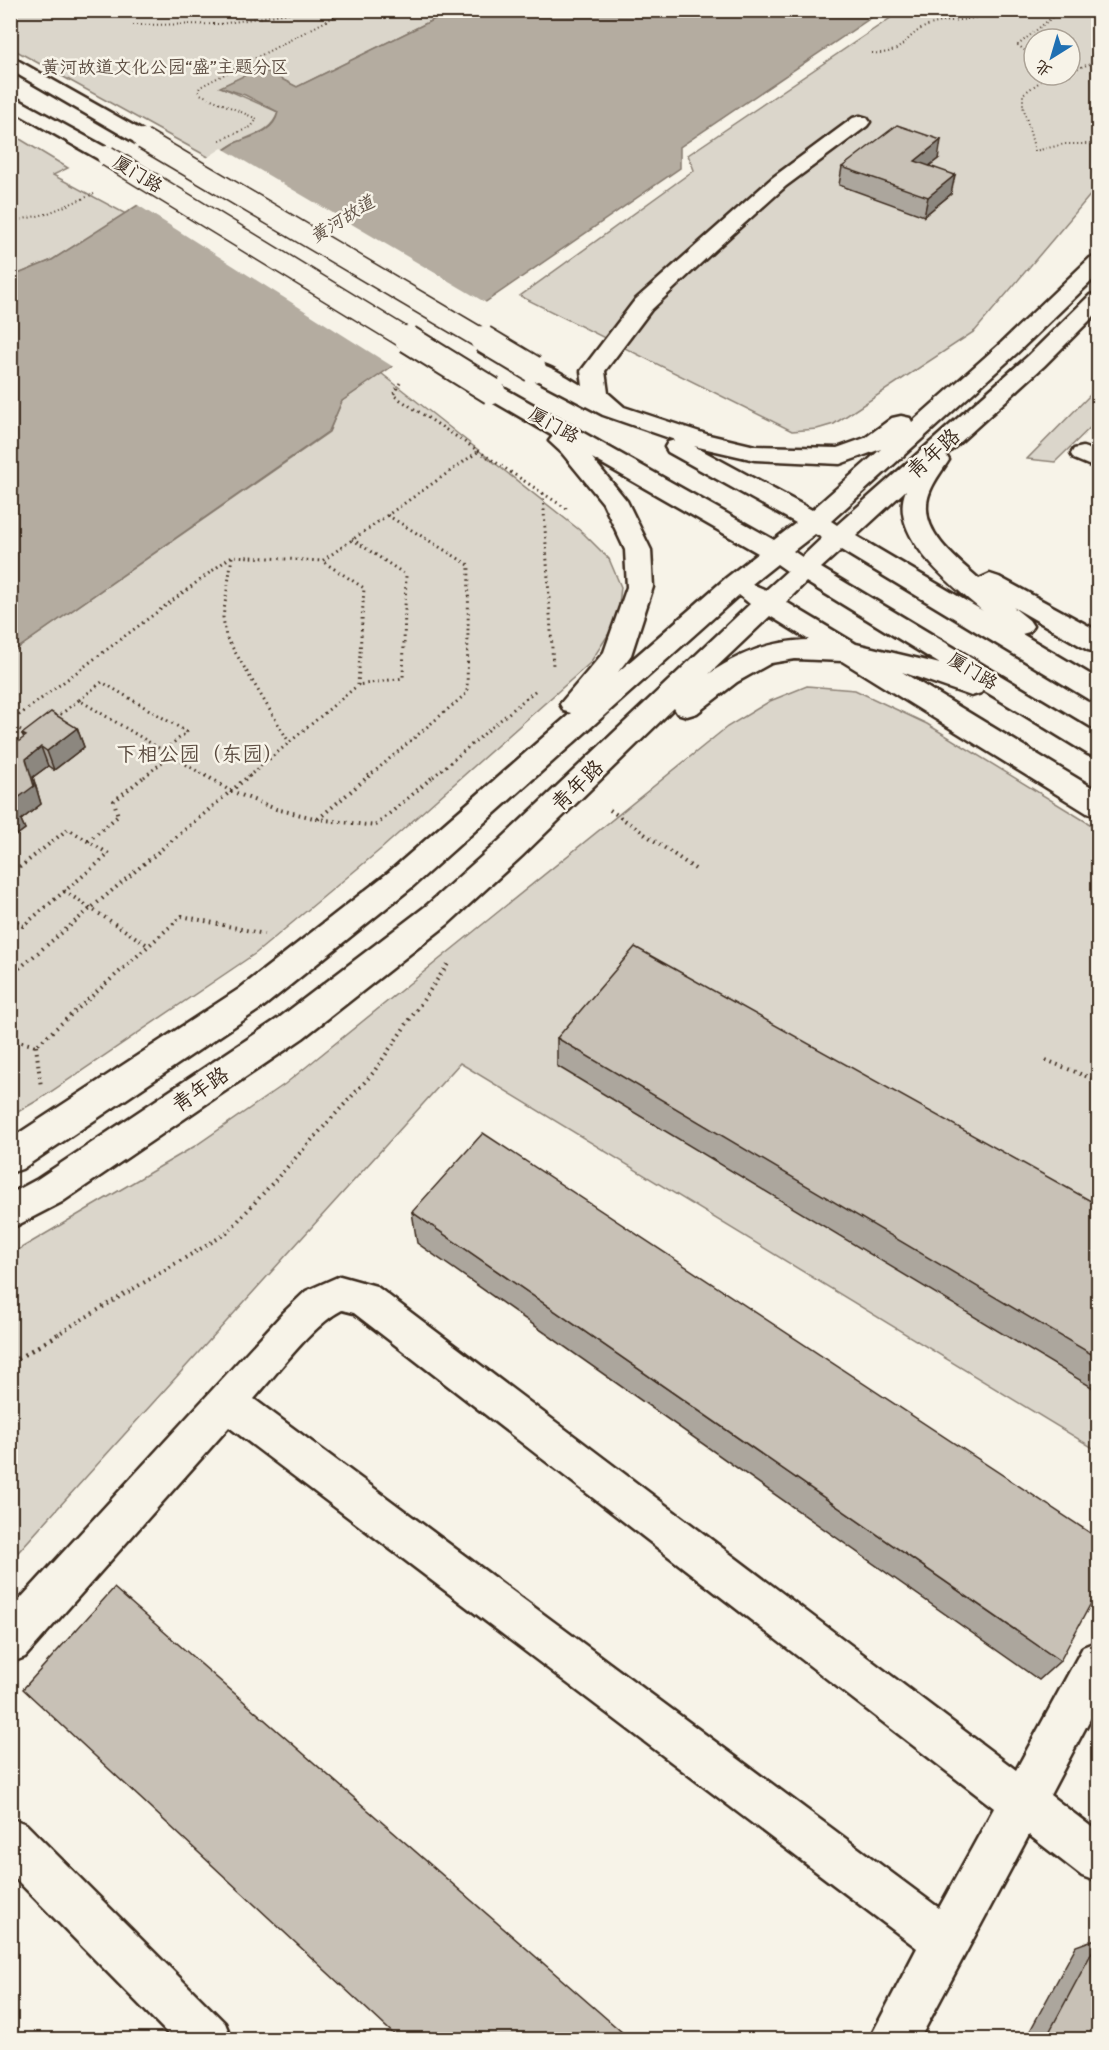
<svg xmlns="http://www.w3.org/2000/svg" width="1109" height="2050" viewBox="0 0 1109 2050" font-family="Itim,'LXGW WenKai TC',sans-serif">
	<rect width="100%" height="100%" fill="#f7f3e8"/>
	<filter id="ink" filterUnits="userSpaceOnUse"><feTurbulence type="fractalNoise" baseFrequency=".0167" numOctaves="2"/><feDisplacementMap in="SourceGraphic" scale="12" xChannelSelector="R" yChannelSelector="G"/><feConvolveMatrix kernelMatrix="1 2 1 2 8 2 1 2 1" color-interpolation-filters="sRGB"/></filter>
	<g filter="url(#ink)">
		<!-- green -->
		<g fill="#dbd6cb" stroke="#8b8074" stroke-width="1.5" fill-rule="evenodd">
			<path d="M 11,11 L 451,11 L 297,87 L 260,68 L 221,87 L 278,112 C 272,132 254,134 237,142 C 228,146 220,153 212,159 L 11,48 Z"/>
			<path d="M 901,11 L 1098,11 L 1098,186 L 975,331 L 834,424 L 817,429 L 792,431 L 520,296 L 694,170 L 688,155 ZM 1034,39 L 1070,39 L 1070,75 L 1034,75 Z"/>
			<polygon points="10,133 68,168 53,175 126,214 52,260 11,277"/>
			<polygon points="381,373 582,532 609,559 621,587 617,621 590,663 381,849 256,953 40,1099 11,1116 11,653 329,432 342,401"/>
			<polygon points="1098,387 1098,420 1055,462 1027,459"/>
			<polygon points="807,686 855,690 927,724 1098,829 1098,1451 460,1063 11,1560 11,1254 195,1146 285,1084 727,727 770,701"/>
		</g>
		<!-- water -->
		<path fill="#b4aca0" stroke="#84786c" stroke-width="1.5" d="M 451,11 L 881,11 L 680,147 L 680,168 L 342,401 L 329,431 L 11,653 L 11,277 L 52,260 L 235,143 C 253,136 274,132 278,112 L 245,95 L 220,87 L 260,68 L 297,87 Z"/>
		<!-- pier -->
		<polygon fill="#f7f3e8" points="222,148 488,304 395,368 136,204"/>
		<g fill="none" stroke-linecap="round" stroke-linejoin="round">
			<!-- minor casing -->
			<g stroke="#3b2a1e" stroke-width="5">
				<g id="minor">
					<polygon points="10,56 150,135 153,139 150,143 136,143 10,70"/>
					<polygon points="10,95 114,152 117,156 114,160 100,160 10,109"/>
					<path d="M 860,116 L 867,118 L 870,122 L 867,126 L 786,186 L 716,249 L 651,310 L 605,371 L 608,393 L 624,407 L 709,435 L 755,446 L 837,448 L 865,438 L 892,418 L 901,416 L 910,418 L 912,422 L 1001,343 L 1090,258 L 1098,257 L 1098,275 L 1017,353 L 831,521 L 837,525 L 1028,356 L 1090,295 L 1098,293 L 1098,312 L 1044,366 L 946,455 L 949,460 C 941,473 927,489 927,506 C 925,536 959,561 979,579 L 990,574 L 999,577 L 1098,631 L 1098,652 L 1088,650 L 1013,607 L 1029,620 L 1033,626 L 1029,632 L 1022,634 L 1098,679 L 1098,702 L 1088,699 L 841,550 L 821,568 L 1098,734 L 1098,757 L 1088,754 L 983,690 L 981,693 L 971,696 L 902,672 L 1098,791 L 1098,816 L 1087,813 L 842,661 L 795,659 L 771,663 L 737,682 L 697,713 L 687,716 L 677,713 L 674,708 L 522,856 L 448,924 L 303,1038 L 62,1202 L 10,1229 L 10,1194 L 36,1180 L 279,1018 L 426,906 L 500,840 L 750,604 L 739,595 L 411,888 L 263,1007 L 22,1169 L 10,1173 L 10,1139 L 239,989 L 389,872 L 571,713 L 564,711 L 560,704 L 604,652 L 627,587 L 625,550 L 603,503 L 562,453 L 549,441 L 553,436 L 484,396 L 480,391 L 484,386 L 492,384 L 500,386 L 774,540 L 796,523 L 668,452 L 665,447 L 668,442 L 675,440 L 603,415 L 525,374 L 521,369 L 525,364 C 544,359 566,377 583,386 L 581,371 L 635,300 L 772,178 L 853,118 ZM 694,446 L 755,460 L 840,464 L 881,449 L 812,510 ZM 592,458 L 758,553 L 726,578 L 618,672 L 631,655 L 653,587 L 651,550 L 627,501 ZM 906,490 C 887,535 952,585 983,611 L 856,536 ZM 815,534 L 822,538 L 802,557 L 793,551 ZM 777,564 L 787,571 L 766,590 L 752,584 ZM 806,582 L 940,664 L 856,644 L 786,602 ZM 770,616 L 809,640 C 771,641 739,653 709,674 Z"/>
					<polygon points="1083,447 1098,452 1098,469 1074,459 1071,454 1074,449"/>
					<path d="M 340,1276 L 376,1286 L 1016,1770 L 1083,1647 L 1098,1641 L 1098,1704 L 1050,1795 L 1098,1832 L 1098,1882 L 1082,1876 L 1029,1835 L 919,2040 L 869,2040 L 917,1948 L 229,1427 L 25,1657 L 10,1663 L 10,1610 L 284,1312 L 306,1291 ZM 342,1310 L 354,1313 L 994,1808 L 939,1908 L 254,1399 C 277,1374 312,1325 342,1310 Z"/>
					<polygon points="10,1818 26,1824 225,2023 232,2040 174,2040 10,1873"/>
				</g>
			</g>
			<!-- path-far3 -->
			<g stroke="#3b2a1e" stroke-width="2" stroke-dasharray="1 3" stroke-linecap="butt">
				<polyline points="133,25 221,24 307,10"/>
				<path d="M 872,53 C 907,55 902,35 930,25 C 951,18 973,23 994,10"/>
				<polyline points="1034,58 1018,45 1060,11 1057,10"/>
				<polyline points="1070,71 1098,61"/>
				<polyline points="1056,75 1044,79 1023,94 1023,106 1035,151 1065,144 1098,144"/>
				<polyline points="220,140 251,127 257,119 200,94 198,91 200,87 334,17 342,10"/>
				<polyline points="10,222 46,214 94,194"/>
			</g>
			<!-- path-far2 -->
			<g stroke="#3b2a1e" stroke-width="3" stroke-dasharray="1.5 4" stroke-linecap="butt">
				<polyline points="400,383 393,395 570,511"/>
				<polyline points="543,493 553,666"/>
				<polyline points="352,539 406,575 403,678 358,685"/>
				<polyline points="232,557 223,617 226,637 289,742"/>
				<polyline points="79,700 102,682 187,732 163,751"/>
				<polyline points="56,718 79,700 207,777"/>
				<polyline points="10,722 232,556 322,561 479,451"/>
				<polyline points="10,724 28,734"/>
				<polyline points="144,777 171,755"/>
				<polyline points="248,777 358,685 364,588 322,561"/>
				<polyline points="368,777 467,693 469,565 387,515"/>
				<polyline points="433,777 536,690"/>
			</g>
			<!-- path-far1 -->
			<g stroke="#3b2a1e" stroke-width="4" stroke-dasharray="1.5 4.5" stroke-linecap="butt">
				<polyline points="205,775 231,791 250,775"/>
				<polyline points="610,810 698,871"/>
				<polyline points="318,819 370,775"/>
				<polyline points="88,841 118,816 114,801 146,775"/>
				<polyline points="10,875 68,829 109,854 23,926 10,917"/>
				<polyline points="64,891 149,946"/>
				<polyline points="10,976 231,791 276,809 318,819 375,826 435,775"/>
				<polyline points="10,1039 36,1046 182,916 264,934"/>
				<polyline points="36,1046 41,1087"/>
				<polyline points="1046,1060 1098,1081"/>
				<polyline points="56,1335 227,1233 373,1073 450,961"/>
			</g>
			<!-- path -->
			<polyline stroke="#3b2a1e" stroke-width="4.5" stroke-dasharray="2 6" stroke-linecap="butt" points="10,1363 59,1334"/>
			<!-- minor -->
			<use href="#minor" fill="#f7f3e8" fill-rule="evenodd"/>
			<!-- minor-bridge-far1 casing -->
			<g stroke="#3b2a1e" stroke-width="23" stroke-linecap="butt">
				<g id="minor-bridge-far1">
					<polyline points="143,139 485,341"/>
					<polyline points="107,156 410,341"/>
				</g>
			</g>
			<!-- minor-bridge casing -->
			<g stroke="#3b2a1e" stroke-width="30" stroke-linecap="butt">
				<g id="minor-bridge">
					<polyline points="408,339 492,391"/>
					<polyline points="483,339 533,369"/>
				</g>
			</g>
			<!-- minor-bridge-far1 -->
			<use href="#minor-bridge-far1" stroke="#f7f3e8" stroke-width="20"/>
			<!-- minor-bridge -->
			<use href="#minor-bridge" stroke="#f7f3e8" stroke-width="26"/>
		</g>
		<!-- wall -->
		<g fill="#aca69d" stroke="#3b2a1e" stroke-width="1.5">
			<polygon points="938,159 928,166 951,194 924,216 839,185 842,167"/>
			<polygon points="77,728 84,747 54,770 48,766 33,777 41,804 21,820 25,829 10,840 10,748 24,738 22,734"/>
			<polygon points="557,1038 1098,1205 1098,1391 557,1066"/>
			<polygon points="412,1212 1060,1661 1039,1680 417,1243"/>
			<polygon points="1098,1938 1098,2040 1025,2040 1076,1946"/>
		</g>
		<!-- shaded-wall -->
		<g fill="#8c877f" stroke="#3b2a1e" stroke-width="1.5">
			<polygon points="941,140 938,159 911,180 915,161"/>
			<polygon points="955,175 951,194 924,216 928,197"/>
			<polygon points="77,728 84,747 54,770 47,751"/>
			<polygon points="41,747 48,766 33,777 41,804 21,820 25,829 10,840 10,804 26,759"/>
		</g>
		<!-- building -->
		<g fill="#c8c1b6" stroke="#3b2a1e" stroke-width="1.5">
			<polygon points="897,125 941,140 915,161 955,175 928,197 842,167"/>
			<polygon points="51,712 77,728 47,751 41,747 26,759 34,786 10,804 10,748 26,736 22,734"/>
			<polygon points="10,806 17,811 10,816"/>
			<polygon points="635,947 1098,1205 1098,1358 557,1038"/>
			<polygon points="483,1133 1098,1538 1098,1590 1060,1661 412,1212"/>
			<polygon points="114,1588 631,2040 400,2040 23,1689"/>
			<polygon points="1098,1941 1098,2040 1045,2040"/>
		</g>
	</g>
	<g text-anchor="middle" dominant-baseline="central" stroke-width="5" stroke-linejoin="round" paint-order="stroke">
		<!-- far-park labels -->
		<g font-size="18" fill="#5b4c41" stroke="#f7f3e8">
			<text x="165" y="67">黄河故道文化公园“盛”主题分区</text>
		</g>
		<!-- far-street labels -->
		<g font-size="18" fill="#3b2a1e" stroke="#f7f3e8">
			<text transform="translate(138 174) rotate(31)">厦门路</text>
			<text transform="translate(554 425) rotate(29)">厦门路</text>
			<text transform="translate(973 671) rotate(31)">厦门路</text>
		</g>
		<!-- far-water labels -->
		<g font-size="18" font-style="italic" fill="#5f5145" stroke="#f7f3e8">
			<text transform="translate(342 219) rotate(-32)">黄河故道</text>
		</g>
		<!-- street labels -->
		<g font-size="21" fill="#3b2a1e" stroke="#f7f3e8">
			<text transform="translate(933 453) rotate(-42)">青年路</text>
			<text transform="translate(577 785) rotate(-44)">青年路</text>
			<text transform="translate(200 1089) rotate(-34)">青年路</text>
		</g>
		<!-- park labels -->
		<g font-size="21" fill="#5b4c41" stroke="#f7f3e8">
			<text x="200" y="753">下相公园（东园）</text>
		</g>
	</g>
	<!-- margin -->
	<rect width="1109" height="2050" fill="none" stroke="#f7f3e8" stroke-width="36"/>
	<rect x="18" y="18" width="1073" height="2014" fill="none" stroke="#3b2a1e" stroke-width="2" filter="url(#ink)"/>
	<!-- north arrow -->
	<g transform="translate(1052 57) rotate(217)"><circle r="28" fill="#f7f3e8" stroke="#aca397" stroke-width="1.5"/>
	<path d="M0-4.5L10 22L0 15L-10 22Z" fill="#1f6fb2"/>
	<text y="-9" font-size="16" font-weight="bold" text-anchor="middle" fill="#3b2a1e">北</text>
	</g>
</svg>
